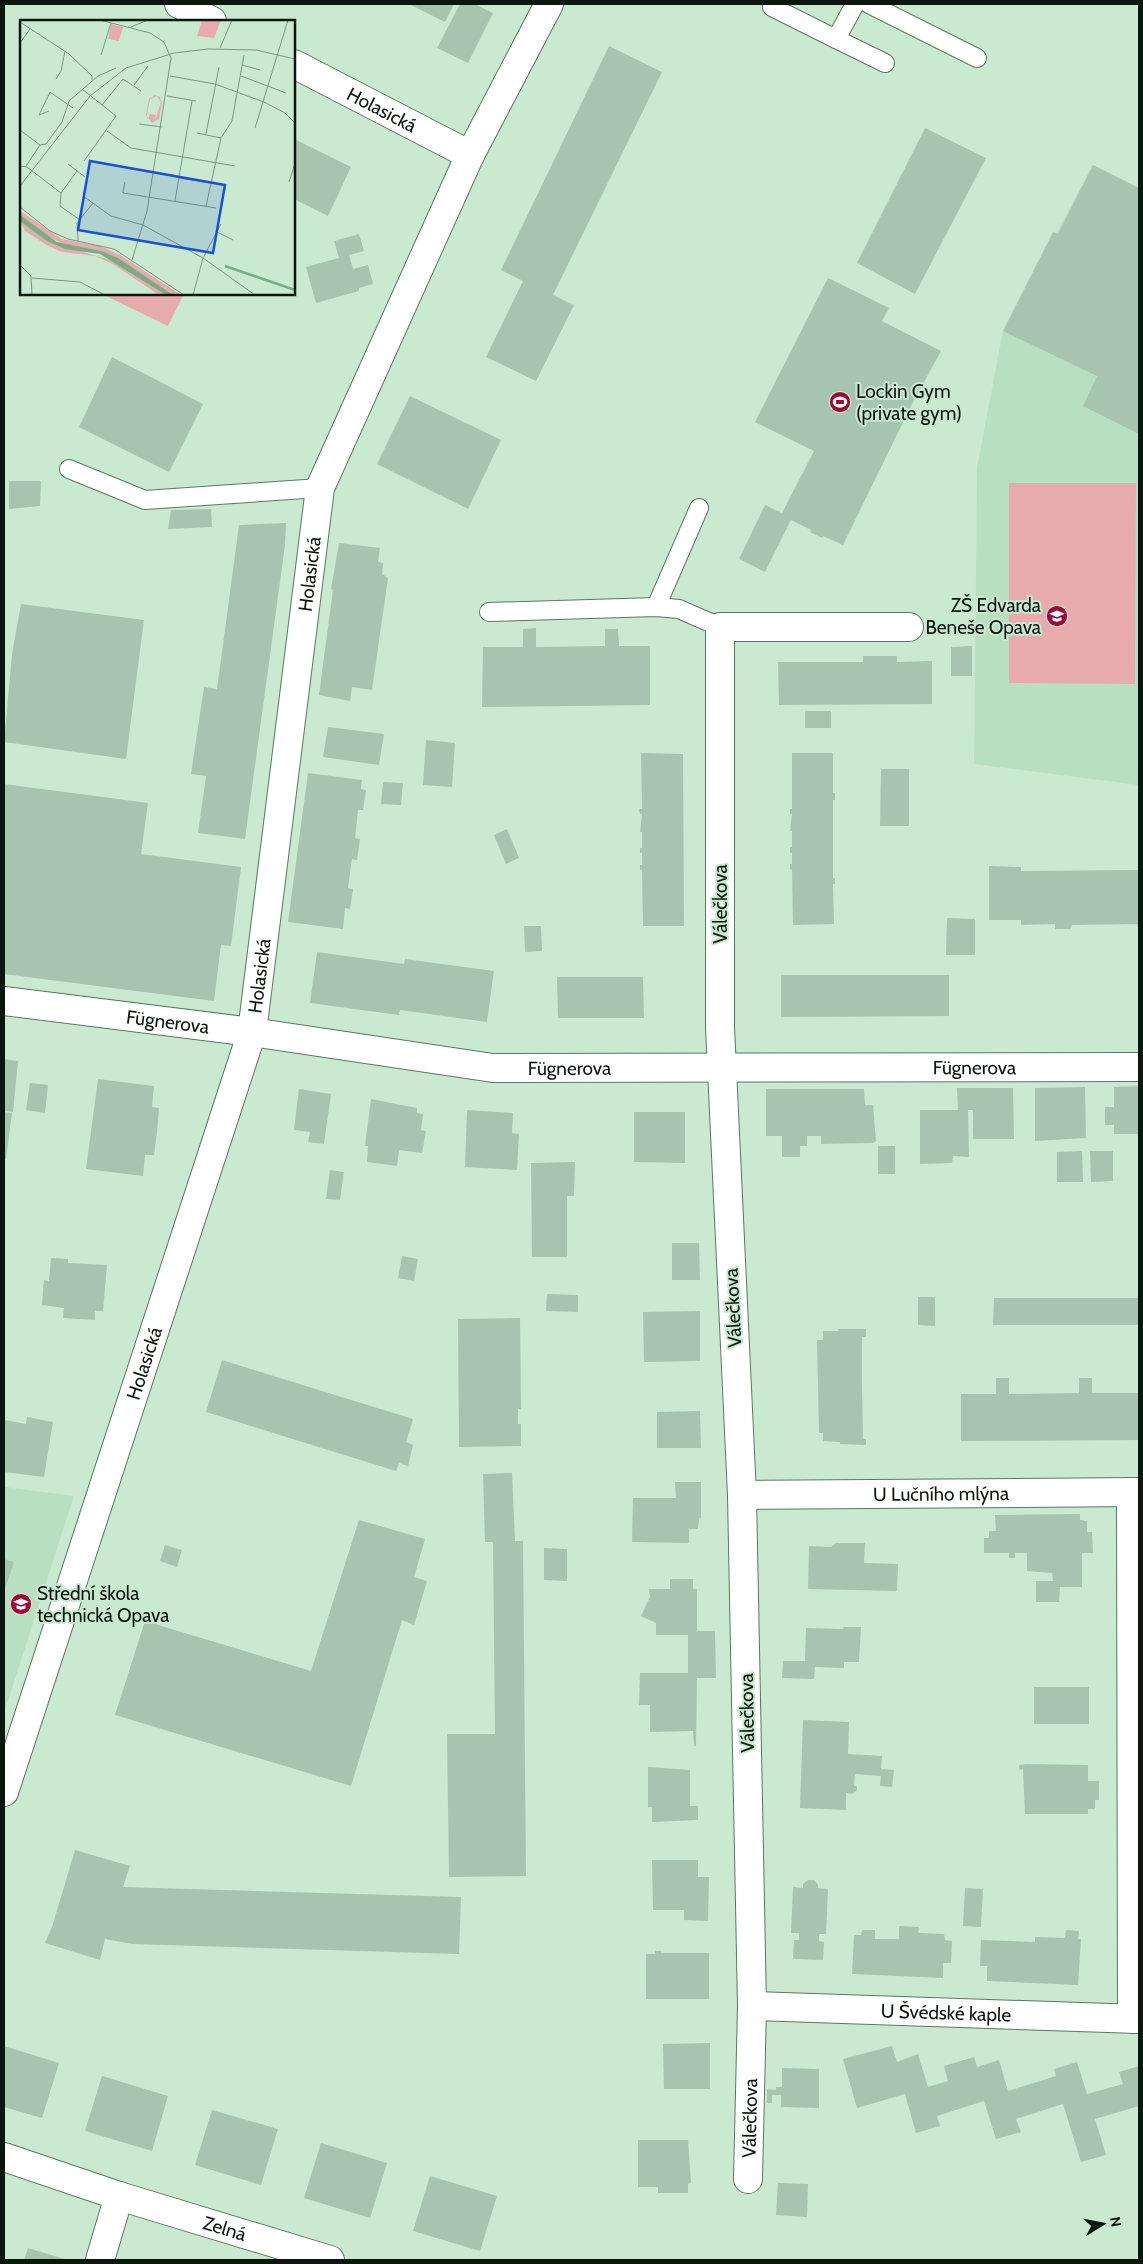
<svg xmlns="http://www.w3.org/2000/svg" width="1143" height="2264" viewBox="0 0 1143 2264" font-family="Cabin,sans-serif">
	<rect width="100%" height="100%" fill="#cae9d1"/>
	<!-- built -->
	<g fill="#b9dfc2">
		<polygon points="1093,165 1139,188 1139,785 974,764 977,468 1003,331"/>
		<polygon points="4,1487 74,1496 4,1713"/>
	</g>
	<!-- green -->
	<g fill="#e7aaad">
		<polygon points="102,294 184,294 168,326"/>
		<polygon points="1009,483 1136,483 1135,684 1009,683"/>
	</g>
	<!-- building -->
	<g fill="#a7c5ae">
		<polygon points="409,4 454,4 445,22"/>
		<polygon points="460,4 475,4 493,13 468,63 437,48"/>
		<polygon points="609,46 662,72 553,295 574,305 536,381 486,357 523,281 501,270"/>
		<polygon points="925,128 986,158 915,294 857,263"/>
		<polygon points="294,139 351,167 328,216 294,199"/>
		<polygon points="1093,165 1139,188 1139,434 1083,406 1097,376 1003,331 1053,232 1058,234"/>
		<polygon points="359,234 364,251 349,255 353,269 368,265 373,284 359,288 359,291 316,303 306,267 339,258 334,241"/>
		<polygon points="828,278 889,308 882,321 941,351 911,406 843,545 823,536 822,538 810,532 811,530 791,520 765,572 739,559 765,505 782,513 814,451 755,422"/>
		<polygon points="112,357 203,404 169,472 79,427"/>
		<polygon points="410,396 501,440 468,509 377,464"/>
		<polygon points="9,481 41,481 40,506 9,509"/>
		<polygon points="211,509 212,527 168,529 171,510"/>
		<polygon points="286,523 285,545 245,839 198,833 206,776 191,774 204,687 217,689 239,525"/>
		<polygon points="339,543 380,548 378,562 383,563 382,574 388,578 372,690 352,687 350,701 319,695 333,590 331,589"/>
		<polygon points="21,604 144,620 126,759 4,742 12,654"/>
		<polygon points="536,628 536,647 605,646 605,629 618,629 619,646 650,646 650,705 482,707 483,647 523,647 523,629"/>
		<polygon points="972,646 972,676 951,676 951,647"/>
		<polygon points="863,656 897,656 897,662 932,661 932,704 779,705 778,662 863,662"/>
		<rect x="805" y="711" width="26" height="17"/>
		<polygon points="328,727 384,734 379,765 323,757"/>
		<polygon points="426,740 455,743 452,787 423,785"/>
		<polygon points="641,753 683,754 684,926 643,926 642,870 640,870 640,865 642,865 642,853 640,853 640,848 642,848 642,832 640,832 642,814 640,814 639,809 642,809"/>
		<polygon points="792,753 833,753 833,793 835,793 835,800 833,800 833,878 835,878 835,884 833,884 834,924 793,925 792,870 790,869 790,864 792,864 792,853 790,853 790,847 792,847 792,831 790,831 792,814 790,814 790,809 792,809"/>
		<polygon points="881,769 909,769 909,826 880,826"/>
		<polygon points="308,773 362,780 361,789 366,790 363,810 358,810 355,838 360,839 357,860 352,859 348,888 353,889 350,909 345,908 343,929 288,922"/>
		<polygon points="383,782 403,783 401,805 381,804"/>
		<polygon points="4,784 148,803 141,854 241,867 231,946 221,945 214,1001 4,974"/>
		<polygon points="507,829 519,858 506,864 494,835"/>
		<polygon points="989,866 1021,867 1021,871 1139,870 1139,932 1137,924 1072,925 1071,929 1055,929 1055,924 1021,925 1021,920 989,920"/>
		<polygon points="947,918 975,919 975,955 946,955"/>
		<polygon points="524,926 541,926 542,951 525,952"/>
		<polygon points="317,952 404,964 405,959 494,971 487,1022 400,1010 399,1015 310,1003"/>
		<polygon points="781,975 949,975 949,1016 781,1017"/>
		<polygon points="557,977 643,977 644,1018 558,1018"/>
		<polygon points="4,1059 18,1061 13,1112 4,1111"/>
		<polygon points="98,1079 154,1086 152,1107 159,1108 157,1132 154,1155 145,1155 143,1176 86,1169"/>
		<polygon points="30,1083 48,1085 45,1113 26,1110"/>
		<polygon points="1139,1086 1139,1134 1114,1134 1114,1125 1105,1125 1105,1107 1114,1107 1114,1087"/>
		<polygon points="1085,1087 1086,1138 1035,1141 1035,1088"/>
		<polygon points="957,1088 1013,1088 1014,1139 973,1139 973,1110 968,1110 969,1157 953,1156 952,1163 920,1164 920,1110 958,1110"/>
		<polygon points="299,1089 331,1094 324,1144 308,1142 310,1132 294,1130"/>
		<polygon points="766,1089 864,1089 865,1105 873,1105 876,1141 873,1143 821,1144 821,1136 807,1136 807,1146 800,1146 800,1157 782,1157 782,1136 766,1136"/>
		<polygon points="371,1099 417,1108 417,1113 423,1114 421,1130 426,1131 422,1153 399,1150 397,1166 367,1162 368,1146 365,1146"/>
		<polygon points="467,1110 513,1113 512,1133 519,1134 517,1170 465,1167"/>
		<polygon points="4,1112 12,1113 6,1159 4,1159"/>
		<polygon points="634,1112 685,1112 685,1163 634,1162"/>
		<rect x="878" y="1146" width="17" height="28"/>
		<polygon points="1082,1151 1083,1182 1057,1182 1057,1152"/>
		<polygon points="1090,1151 1113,1151 1113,1181 1091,1182"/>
		<polygon points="575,1162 574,1196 567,1196 567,1257 532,1257 531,1163"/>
		<polygon points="330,1170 344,1172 340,1200 326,1199"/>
		<polygon points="672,1243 699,1243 700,1280 672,1280"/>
		<polygon points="402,1256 418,1259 414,1281 398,1278"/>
		<polygon points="51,1258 68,1259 68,1263 107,1265 103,1311 95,1311 95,1320 63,1318 64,1308 42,1305 44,1280 49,1281"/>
		<polygon points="547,1294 578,1295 578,1312 546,1311"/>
		<polygon points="918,1297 935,1297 935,1326 918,1325"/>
		<polygon points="994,1298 1139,1298 1139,1325 993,1325"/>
		<polygon points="700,1311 700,1361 644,1362 643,1312"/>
		<polygon points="520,1318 521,1409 518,1409 518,1424 521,1424 521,1446 459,1447 458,1319"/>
		<polygon points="838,1329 866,1329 866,1337 862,1337 862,1386 863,1439 866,1439 866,1445 840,1444 840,1442 823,1441 823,1433 819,1433 817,1340 823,1340 823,1331 838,1331"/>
		<polygon points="222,1360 413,1419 406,1442 413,1445 408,1466 399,1463 396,1471 206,1412"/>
		<polygon points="996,1378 1009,1378 1009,1394 1079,1393 1079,1378 1092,1378 1092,1393 1139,1393 1139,1440 961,1441 961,1394 996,1394"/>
		<polygon points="700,1411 701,1448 657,1448 657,1412"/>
		<polygon points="27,1417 53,1422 44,1477 4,1472 5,1420 26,1424"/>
		<polygon points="512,1473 515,1541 523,1541 526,1876 449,1877 447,1734 495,1734 493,1542 485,1542 483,1474"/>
		<polygon points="675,1482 701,1482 701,1518 699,1518 698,1529 689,1529 689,1543 632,1542 633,1498 676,1498"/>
		<polygon points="1080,1514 1080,1520 1087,1521 1087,1532 1092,1532 1093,1553 1082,1553 1082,1587 1060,1587 1059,1602 1036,1602 1036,1581 1053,1581 1052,1573 1027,1571 1027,1553 1015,1553 1015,1558 1009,1558 1009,1553 984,1553 984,1538 989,1538 989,1531 996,1531 995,1515"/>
		<polygon points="359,1520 425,1539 414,1577 427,1581 414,1625 402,1620 351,1786 115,1715 145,1621 311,1671"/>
		<polygon points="836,1543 865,1543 864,1563 898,1564 897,1591 808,1589 809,1546 831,1547"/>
		<polygon points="165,1545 182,1550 177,1567 160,1561"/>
		<polygon points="544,1548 567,1549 567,1581 544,1580"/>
		<polygon points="4,1559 14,1562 4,1592"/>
		<polygon points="670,1579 693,1579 693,1589 697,1589 697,1631 715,1631 716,1678 697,1678 696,1746 694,1746 693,1731 650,1732 650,1705 639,1705 640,1673 688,1673 688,1635 656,1635 656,1623 641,1616 650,1597 649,1589 670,1589"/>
		<polygon points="844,1627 861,1627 859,1662 844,1662 844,1668 815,1667 814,1679 782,1678 783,1661 805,1661 806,1628 843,1629"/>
		<rect x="1034" y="1687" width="55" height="37"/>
		<polygon points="803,1720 849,1722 848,1754 882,1756 881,1769 894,1770 892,1787 880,1786 881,1776 855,1774 854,1786 857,1786 857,1790 852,1794 846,1793 846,1810 800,1808"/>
		<polygon points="1026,1764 1088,1765 1088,1781 1099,1781 1099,1800 1095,1800 1095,1809 1088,1809 1088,1814 1025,1814 1023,1769 1019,1770 1019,1765"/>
		<polygon points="648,1767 690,1770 690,1806 698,1806 698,1820 652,1822 652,1807 648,1807"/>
		<polygon points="75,1850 130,1866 123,1887 461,1897 459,1954 132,1944 105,1939 100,1960 45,1943 52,1927"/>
		<polygon points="652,1860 698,1860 698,1877 709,1877 708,1921 684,1920 684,1910 653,1910"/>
		<polygon points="808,1880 814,1880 818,1885 818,1888 828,1889 826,1934 819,1934 819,1941 824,1942 823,1960 793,1959 794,1940 799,1940 799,1933 791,1933 793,1887 803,1888 803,1884"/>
		<polygon points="965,1888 983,1889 981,1927 963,1926"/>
		<polygon points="899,1926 919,1927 918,1933 944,1934 945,1940 952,1941 951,1963 943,1963 943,1978 852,1974 854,1935 861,1935 862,1930 875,1930 875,1939 899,1939"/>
		<polygon points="1066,1930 1079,1931 1078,1939 1081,1939 1078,1985 987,1981 987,1966 980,1966 981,1940 1035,1942 1035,1937 1065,1938"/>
		<polygon points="655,1951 661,1951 661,1953 709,1953 709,1999 646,1999 646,1954 655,1954"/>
		<polygon points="710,2043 710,2089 664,2089 663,2044"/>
		<polygon points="4,2046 59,2063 42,2118 4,2107"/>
		<polygon points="892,2046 897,2062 918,2054 928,2087 948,2081 944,2066 974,2057 977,2067 999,2060 1008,2091 1056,2076 1054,2069 1077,2062 1087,2094 1123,2084 1119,2072 1139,2066 1139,2106 1095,2119 1106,2155 1081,2162 1063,2104 1016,2119 1021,2132 996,2139 984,2101 937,2116 940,2126 916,2133 905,2094 857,2108 843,2059"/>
		<polygon points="782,2068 819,2069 819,2108 781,2107 781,2095 772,2095 772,2103 767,2103 767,2089 776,2090 776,2087 782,2087"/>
		<polygon points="102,2076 168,2096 152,2151 85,2131"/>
		<polygon points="212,2110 278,2129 261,2185 195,2165"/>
		<polygon points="638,2140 688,2140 691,2183 688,2184 688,2193 658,2193 658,2187 638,2187"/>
		<polygon points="321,2143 387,2163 370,2218 304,2198"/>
		<polygon points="430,2176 497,2196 480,2251 413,2231"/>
		<polygon points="778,2183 808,2184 807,2217 776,2215"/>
		<polygon points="28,2248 68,2260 24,2260"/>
	</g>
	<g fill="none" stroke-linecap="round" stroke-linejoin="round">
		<!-- lane casing -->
		<g stroke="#5b7762" stroke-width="20">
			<g id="lane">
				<polyline points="869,4 977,58"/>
				<polyline points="772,7 836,39 855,4"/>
				<polyline points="836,39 885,63"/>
				<polyline points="69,469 145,500 320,488"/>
				<polyline points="656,607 699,508"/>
				<polyline points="489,612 656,607 679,609 720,627"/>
			</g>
		</g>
		<!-- street casing -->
		<g stroke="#5b7762" stroke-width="30">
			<g id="street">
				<polyline points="179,4 212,21"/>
				<path id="s1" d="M 294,64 L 470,155"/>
				<path id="s2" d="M 4,1001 L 252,1032 L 493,1068 L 1139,1067"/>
				<polyline points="1131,1492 1132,2019"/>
				<path id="s3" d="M 742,1495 L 1139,1492"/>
				<path id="s4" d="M 4,1792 L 252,1032 L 320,488 L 470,155 L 549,4"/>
				<path id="s5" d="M 752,2006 L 1139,2019"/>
				<path id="s6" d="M 4,2157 L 119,2196 L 330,2260"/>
				<path id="s7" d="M 748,2179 L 752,2006 L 742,1495 L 720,1027 L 720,627 L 909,627"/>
				<polyline points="100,2260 119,2196"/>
			</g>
		</g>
		<!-- lane -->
		<use href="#lane" stroke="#fff" stroke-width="18"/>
		<!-- street -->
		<use href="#street" stroke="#fff" stroke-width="28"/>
	</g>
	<!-- icons -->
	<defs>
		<g id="stadium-disc" transform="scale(1.125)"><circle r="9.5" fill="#a30534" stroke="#cae9d1"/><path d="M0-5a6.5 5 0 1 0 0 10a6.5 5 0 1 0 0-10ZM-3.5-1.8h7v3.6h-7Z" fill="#fff"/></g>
		<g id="school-disc" transform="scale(1.125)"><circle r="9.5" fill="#a30534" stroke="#cae9d1"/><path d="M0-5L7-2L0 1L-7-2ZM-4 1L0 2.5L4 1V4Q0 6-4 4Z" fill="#fff"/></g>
	</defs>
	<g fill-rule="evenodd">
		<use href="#stadium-disc" x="840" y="402"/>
		<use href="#school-disc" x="1057" y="616"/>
		<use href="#school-disc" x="21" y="1604"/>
	</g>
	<g text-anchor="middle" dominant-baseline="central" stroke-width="4" stroke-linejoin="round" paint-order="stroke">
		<!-- street labels -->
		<g font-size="19" fill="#0b160e" stroke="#cae9d1">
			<text stroke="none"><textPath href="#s1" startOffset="99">Holasická</textPath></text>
			<text stroke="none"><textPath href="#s4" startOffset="1261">Holasická</textPath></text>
			<text transform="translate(720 904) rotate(-90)">Válečkova</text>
			<text stroke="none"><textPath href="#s4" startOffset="856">Holasická</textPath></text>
			<text stroke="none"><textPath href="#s2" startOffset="165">Fügnerova</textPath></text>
			<text stroke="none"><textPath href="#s2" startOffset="975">Fügnerova</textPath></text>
			<text stroke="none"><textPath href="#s2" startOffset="570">Fügnerova</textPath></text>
			<text transform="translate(733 1308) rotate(-93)">Válečkova</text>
			<text stroke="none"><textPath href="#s4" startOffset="451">Holasická</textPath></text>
			<text stroke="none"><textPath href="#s3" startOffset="199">U Lučního mlýna</textPath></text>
			<text transform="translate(747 1713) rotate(-91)">Válečkova</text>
			<text stroke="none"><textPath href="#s5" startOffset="194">U Švédské kaple</textPath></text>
			<text stroke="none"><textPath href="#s7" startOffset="61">Válečkova</textPath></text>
			<text stroke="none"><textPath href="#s6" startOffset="232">Zelná</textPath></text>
		</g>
		<!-- poi labels -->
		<g font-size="19" fill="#0b160e" stroke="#cae9d1" text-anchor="start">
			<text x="856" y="391">Lockin Gym<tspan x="856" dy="22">(private gym)</tspan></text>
			<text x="1041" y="605" text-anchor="end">ZŠ Edvarda<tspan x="1041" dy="22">Beneše Opava</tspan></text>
			<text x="37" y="1593">Střední škola<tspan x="37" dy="22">technická Opava</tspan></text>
		</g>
	</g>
	<!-- overview -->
	<g transform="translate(20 20)">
		<rect width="275" height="275" fill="#cae9d1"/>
		<path d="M 182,0 L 201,0 L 194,18 L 177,16 ZM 91,4 L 103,7 L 99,21 L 88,19 ZM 135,75 L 140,77 L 142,83 L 139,99 L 132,103 L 126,95 L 129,79 ZM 137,76 L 141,82 L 135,101 L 136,95 L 130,94 L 128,99 L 127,95 L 130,79 ZM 0,191 L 42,219 L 80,226 L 100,235 L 161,275 L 153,275 L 81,231 L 46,225 L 27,216 L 2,198 ZM 0,201 L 25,220 L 96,242 L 146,275 L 139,275 L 93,244 L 75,236 L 42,232 L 28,226 L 5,211 Z" fill="#e7aaad" fill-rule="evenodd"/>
		<path d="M 0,195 L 37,222 L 81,231 L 98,238 L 153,275 L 146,275 L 80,234 L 45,229 L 25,220 L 0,201 Z" fill="#78ae86"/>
		<path fill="none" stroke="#78ae86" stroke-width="2.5" d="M 205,246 L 275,270"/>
		<path fill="none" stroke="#7e9583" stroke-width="1" d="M 80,0 L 130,13 L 144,22 L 151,38 L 127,191 L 112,240M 0,2 L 49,34 L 72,56 L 72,60M 111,7 L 128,0M 0,23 L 10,9M 200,28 L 212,0M 81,35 L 91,3M 222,45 L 240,50M 150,56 L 195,64 L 244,82 L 265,93 L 275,103M 221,56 L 266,73M 36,59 L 41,51 L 45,31M 114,65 L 128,46M 62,69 L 96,96 L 64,141M 147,76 L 176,81M 82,85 L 103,59 L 121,71M 29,91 L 19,95 L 30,72 L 53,88M 119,104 L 142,107M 235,108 L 268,0M 0,110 L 20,125M 87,111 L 111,128 L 215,146M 177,113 L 201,118M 186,114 L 199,47M 48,144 L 65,157M 0,146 L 7,147 L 41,173 L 40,186 L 60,200M 6,146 L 20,125 L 26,124 L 42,102 L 49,81 L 78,56 L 96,48M 159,158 L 191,163M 105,162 L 103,173 L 196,188M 269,162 L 275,143M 0,166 L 70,76 L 106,48 L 154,33 L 188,29 L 236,30 L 275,39M 41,173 L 57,151M 63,176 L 91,196 L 123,205 L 183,238 L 235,275M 155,181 L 172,81M 186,186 L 201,118 L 212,101 L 224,35M 0,187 L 30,211 L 48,219 L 94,229 L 164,275M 197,212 L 213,220M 58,221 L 57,203 L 73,183M 0,245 L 11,256 L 12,275M 12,258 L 60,262 L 85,275M 173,275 L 183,238 L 201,204"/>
		<path fill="#1d4ed8" fill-opacity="0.15" stroke="#1d4ed8" stroke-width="2.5" d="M 70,141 L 205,165 L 193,233 L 58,210 Z"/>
		<rect width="275" height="275" fill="none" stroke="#0b160e" stroke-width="2.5"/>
	</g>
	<!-- border -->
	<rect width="1143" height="2264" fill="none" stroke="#0b160e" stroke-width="10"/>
	<!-- north arrow -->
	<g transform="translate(1103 2224) rotate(80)" stroke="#cae9d1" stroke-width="4" paint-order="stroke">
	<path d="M0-4L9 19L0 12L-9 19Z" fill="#0b160e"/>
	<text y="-8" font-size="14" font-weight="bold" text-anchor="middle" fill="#0b160e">N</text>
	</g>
</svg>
